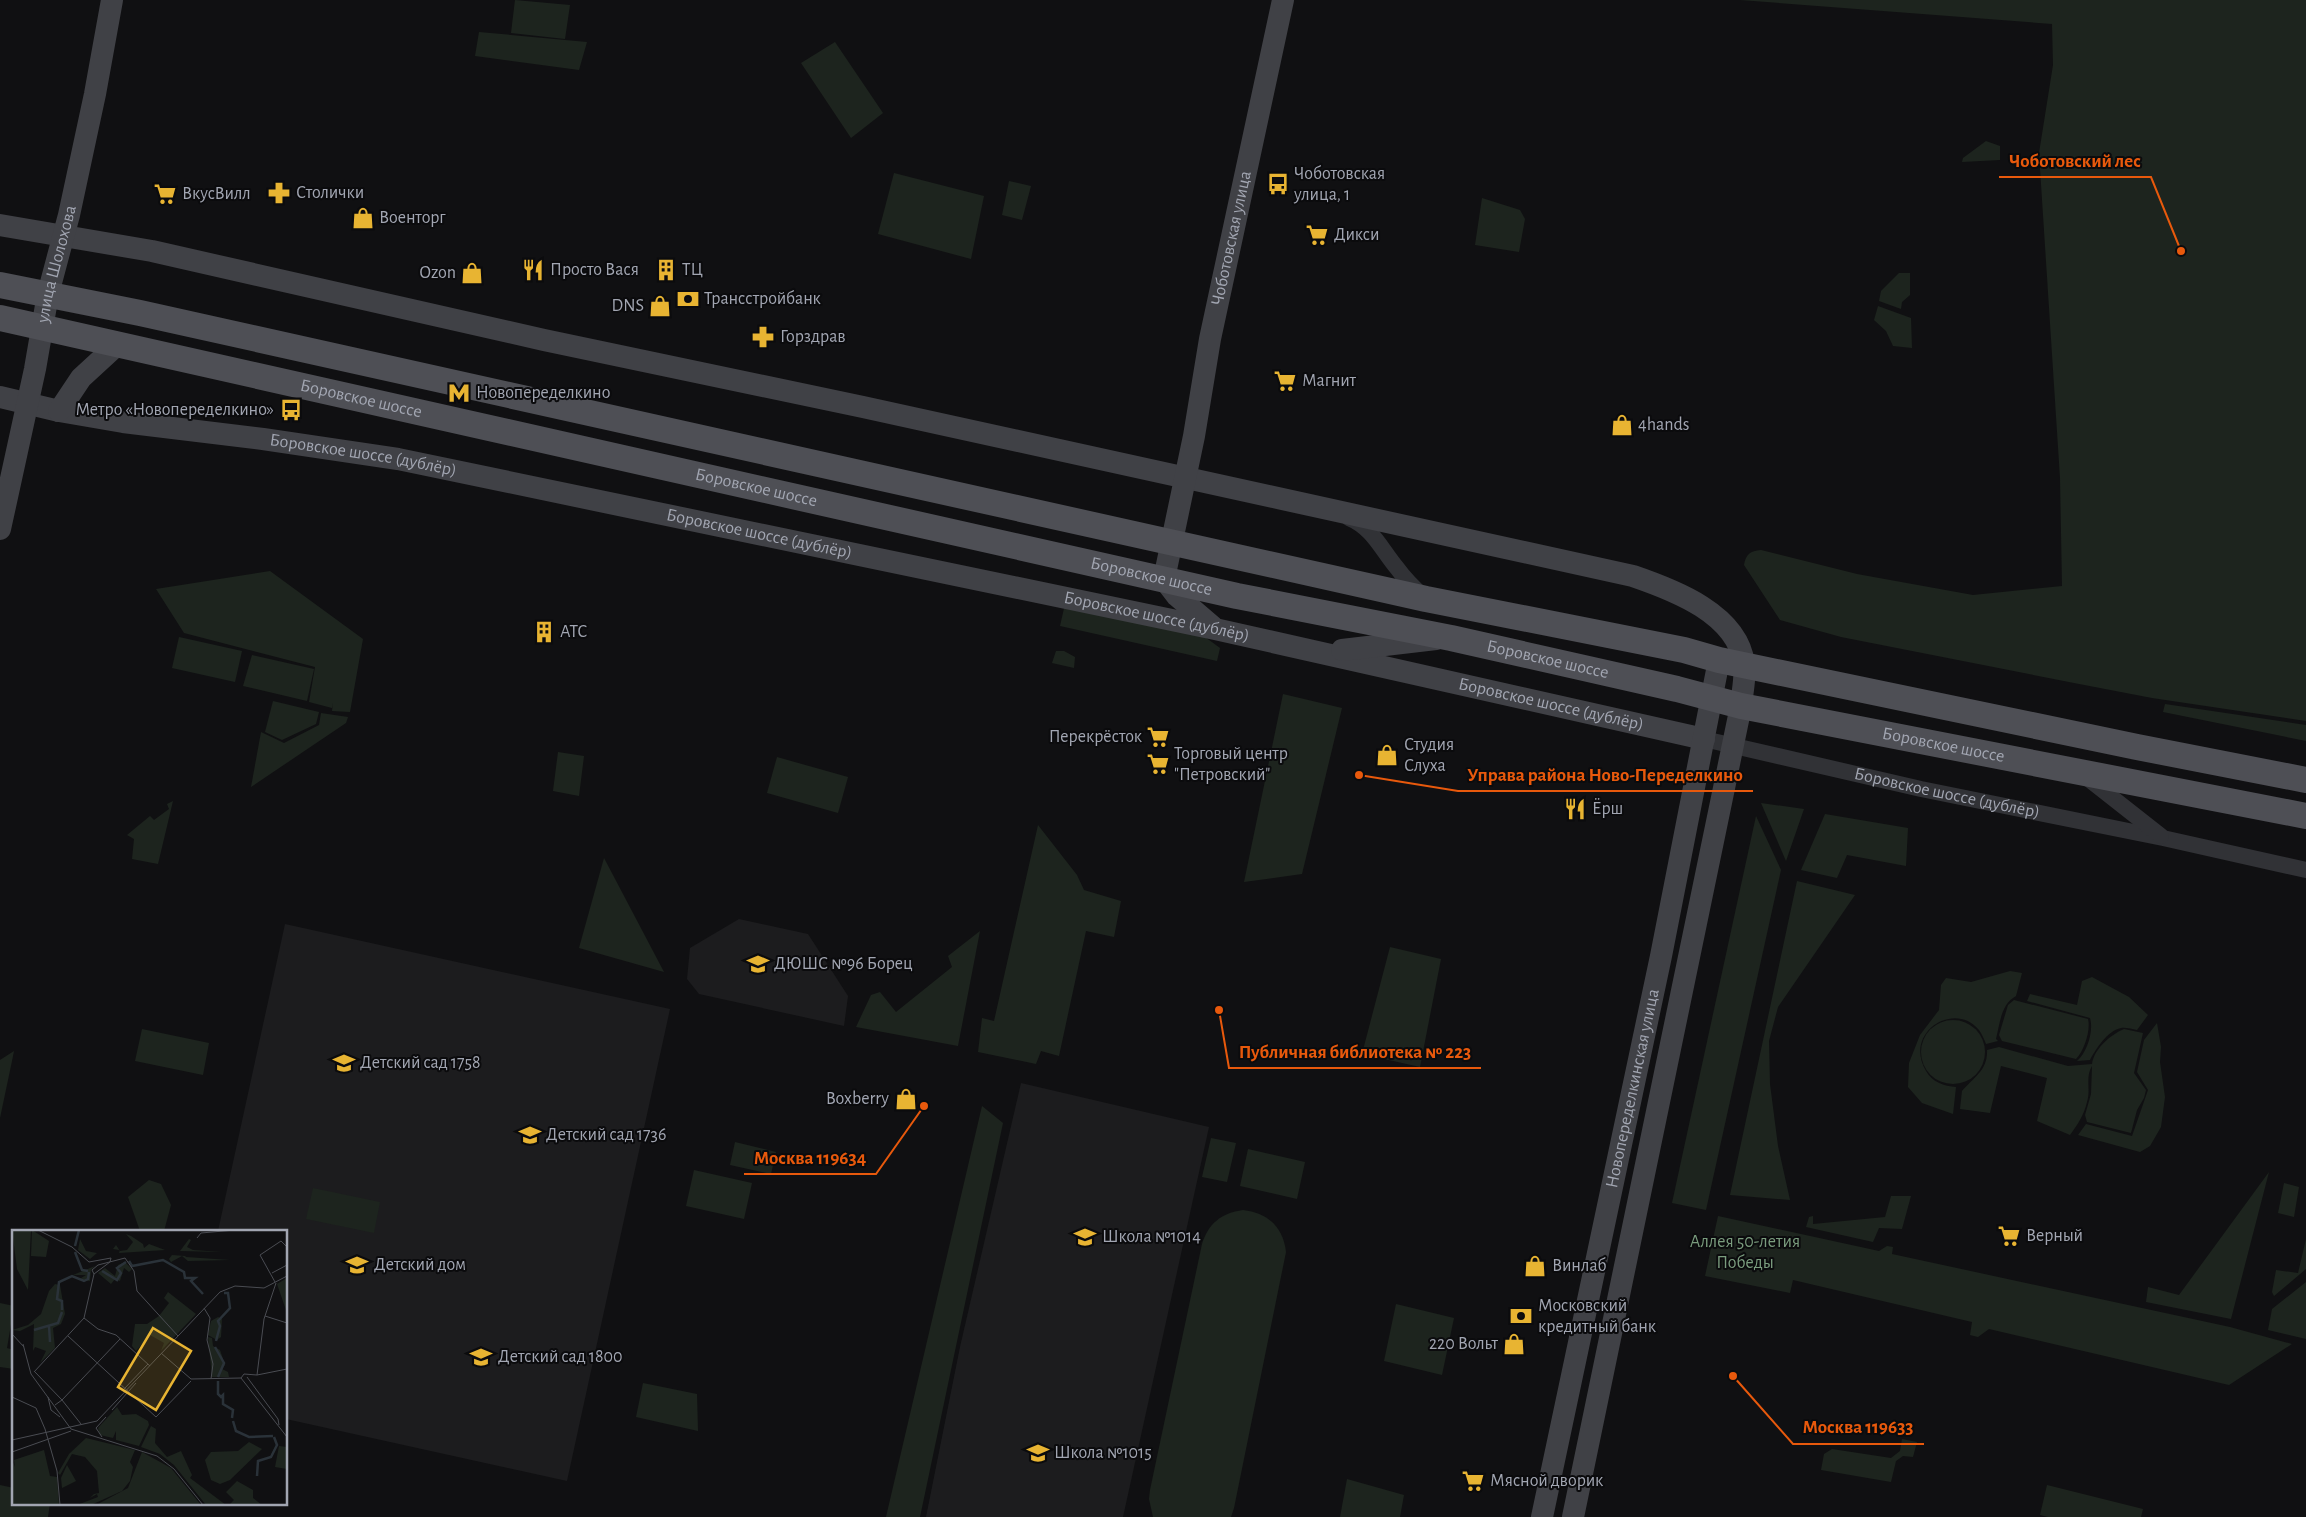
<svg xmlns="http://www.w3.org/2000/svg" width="2306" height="1517" viewBox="0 0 2306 1517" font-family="'Alegreya Sans',sans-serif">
	<rect width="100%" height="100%" fill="#101012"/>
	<!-- built -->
	<g fill="#1c1c1e">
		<polygon points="739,919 808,934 848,996 844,1026 699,994 687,979 690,948"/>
		<polygon points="285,924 670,1009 567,1481 286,1419 286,1231 218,1231"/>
		<polygon points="1021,1083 1209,1127 1123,1517 926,1517 960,1347"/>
	</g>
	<!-- green -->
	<g fill="#1d241e">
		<polygon points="515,0 570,5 565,39 511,33"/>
		<path d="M 1740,0 L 2306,0 L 2306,721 L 2152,698 L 2074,683 L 1841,637 L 1780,620 L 1744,565 C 1746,554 1750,551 1761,550 L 1857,574 L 1973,595 L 2062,586 L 2060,478 L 2039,153 L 2053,65 L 2052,24 Z"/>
		<polygon points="479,32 587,42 579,70 475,56"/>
		<polygon points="835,42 883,113 851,138 801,63"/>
		<polygon points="1986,141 2000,146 2000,160 1962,162 1963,158"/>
		<polygon points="894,173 984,196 971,259 878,234"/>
		<polygon points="1009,181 1031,186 1022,220 1002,215"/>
		<polygon points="1482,198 1520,210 1525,219 1519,252 1475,245"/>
		<polygon points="1899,273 1910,273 1910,295 1902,302 1901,309 1879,301 1881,291"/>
		<polygon points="1878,306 1911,318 1912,348 1893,346 1886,331 1874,320"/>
		<polygon points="270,571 363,639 350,712 332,711 333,703 332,708 309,702 315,667 184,633 156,589"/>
		<polygon points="1065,604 1194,629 1220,648 1217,661 1060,626"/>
		<polygon points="179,637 242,651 235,682 172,668"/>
		<polygon points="1056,651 1064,651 1075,657 1074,668 1052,663"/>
		<polygon points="252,655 314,669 307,701 243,686"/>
		<polygon points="1283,694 1342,708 1302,874 1244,882"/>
		<polygon points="273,701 319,712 316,724 282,740 265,732"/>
		<polygon points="2165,704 2306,725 2306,741 2163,712"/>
		<polygon points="321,713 348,717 346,723 251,787 261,732 284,743 319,725"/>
		<polygon points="558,752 584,756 579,796 553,791"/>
		<polygon points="777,757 848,777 838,813 767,793"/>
		<polygon points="173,801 158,864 132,859 134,839 127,835 150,816 154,820 169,809 167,804"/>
		<polygon points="1761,803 1804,809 1786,861"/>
		<polygon points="1825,814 1908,828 1906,866 1847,855 1837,878 1801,870"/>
		<polygon points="1756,816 1781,870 1706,1210 1672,1203"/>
		<polygon points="1038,825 1077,875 1084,890 1121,901 1114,937 1086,931 1059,1056 1041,1051 1036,1064 978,1052 982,1018 994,1021"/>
		<polygon points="604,858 664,972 579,948"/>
		<polygon points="1797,881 1855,895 1778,1007 1769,1041 1770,1084 1778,1146 1790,1200 1730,1195"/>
		<polygon points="980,931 958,1046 856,1027 871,995 880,992 896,1012 952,967 948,956"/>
		<polygon points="1390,947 1441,959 1420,1067 1362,1054"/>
		<path d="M 2010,971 L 2022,973 L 2016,996 C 2001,1004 2000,1023 1996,1039 L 1998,1041 L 1986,1044 C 1984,1039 1982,1034 1979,1030 C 1955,1000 1903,1032 1926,1071 C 1932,1082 1944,1086 1956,1087 L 1953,1114 L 1922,1103 L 1908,1087 L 1909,1063 L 1920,1035 L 1939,1010 L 1941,985 L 1946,978 L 1971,982 Z"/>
		<path d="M 2092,977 L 2129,997 L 2148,1015 L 2137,1030 C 2132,1029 2125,1027 2121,1028 C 2107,1031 2096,1049 2090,1060 L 2077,1061 C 2087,1052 2094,1031 2090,1018 L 2027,1001 L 2030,994 L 2077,1005 L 2082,981 Z"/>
		<path d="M 2014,1000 L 2088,1019 C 2091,1030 2084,1051 2076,1059 L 2002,1041 L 1999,1035 L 2008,1005 Z"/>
		<circle cx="1953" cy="1052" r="32"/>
		<polygon points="2157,1023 2161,1047 2160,1062 2165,1097 2161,1127 2150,1146 2140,1152 2078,1135 2086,1124 2132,1136 2148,1090 2137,1072 2144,1040"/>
		<polygon points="142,1029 209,1043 203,1075 135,1061"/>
		<path d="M 2124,1029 L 2143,1033 L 2134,1073 L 2146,1090 L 2144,1098 L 2137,1110 L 2131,1133 L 2087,1122 L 2085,1115 L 2091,1094 L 2092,1066 C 2085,1077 2091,1090 2087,1102 C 2084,1115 2078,1124 2070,1135 L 2037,1121 L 2047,1078 L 2001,1066 L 1990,1113 L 1960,1109 L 1962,1091 C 1974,1077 1988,1070 1987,1050 L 1999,1047 L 2068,1066 L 2092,1064 C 2094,1049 2110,1035 2124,1029 Z"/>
		<polygon points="14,1051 12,1061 0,1118 0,1060"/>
		<polygon points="982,1106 1003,1123 920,1517 886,1517"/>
		<polygon points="1211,1138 1236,1143 1227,1182 1202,1177"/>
		<polygon points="735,1142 776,1152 771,1174 730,1165"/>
		<polygon points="1248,1149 1305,1162 1297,1199 1240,1186"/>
		<polygon points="694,1170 752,1183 744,1219 686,1206"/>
		<polygon points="2269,1172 2231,1319 2146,1302 2148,1287 2179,1295"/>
		<polygon points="149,1180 161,1184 171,1205 164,1231 140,1231 128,1197"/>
		<polygon points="2284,1183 2299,1187 2294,1217 2278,1213"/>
		<polygon points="313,1188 380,1202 374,1233 306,1219"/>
		<polygon points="1891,1196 1911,1196 1902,1229 1879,1228 1873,1242 1806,1227 1809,1217 1813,1216 1813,1224 1885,1217"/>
		<path d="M 1243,1210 C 1268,1213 1283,1227 1286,1252 L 1234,1508 L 1231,1517 L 1153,1517 L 1149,1499 L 1150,1490 L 1202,1244 C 1208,1224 1221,1213 1243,1210 Z"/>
		<polygon points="1718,1216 1879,1251 1887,1246 1893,1247 1892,1254 2230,1327 2292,1344 2229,1385 1989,1329 1978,1337 1970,1335 1972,1322 1793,1280 1790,1293 1705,1276"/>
		<polygon points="2306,1239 2306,1269 2274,1296 2272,1292 2276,1270 2298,1273"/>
		<polygon points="2306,1282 2306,1339 2268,1330 2272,1309"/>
		<polygon points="0,1303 14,1306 7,1348 14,1350 14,1369 0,1367"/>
		<polygon points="1396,1304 1454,1318 1442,1375 1384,1361"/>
		<polygon points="643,1383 697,1394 698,1431 636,1417"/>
		<polygon points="1902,1439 1917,1442 1913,1457 1903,1456 1896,1461 1891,1482 1821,1470 1824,1454 1832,1449 1891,1458 1900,1451"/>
		<polygon points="1347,1479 1404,1495 1400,1517 1340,1517"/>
		<polygon points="0,1485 14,1488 14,1503 50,1503 48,1517 0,1517"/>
		<polygon points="2047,1485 2143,1509 2141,1517 2048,1517 2040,1515"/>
	</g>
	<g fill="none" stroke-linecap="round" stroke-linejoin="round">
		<!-- street -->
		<g stroke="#313236" stroke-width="16">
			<path d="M 1349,518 C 1373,528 1381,549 1397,568 C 1405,579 1414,588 1424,597"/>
			<path id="s1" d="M 1704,739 L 1921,789 L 2163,838 L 2306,870"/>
			<polyline points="2086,777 2161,836"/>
		</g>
		<!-- secondary -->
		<g stroke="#404146" stroke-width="22">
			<path d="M 0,225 L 152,251 L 544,340 L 863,407 L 1633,576 C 1674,590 1738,614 1744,664 C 1746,677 1742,693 1741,706 L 1573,1517"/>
			<path id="s2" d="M 0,397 L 59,411 L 123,422 L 263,439 L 398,459 L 1215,629 L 1704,739"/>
			<polyline points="59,411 81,378 118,344"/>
			<path id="s3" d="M 0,529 L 35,369 L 48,294 L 69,215 L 95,94 L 112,0"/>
			<path id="s4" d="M 1212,626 L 1177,596 L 1164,579 L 1194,436 L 1210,339 L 1283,0"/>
			<polyline points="1342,650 1436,639"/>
			<path id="s5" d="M 1542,1517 L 1661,956 L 1719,660"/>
		</g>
		<!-- primary -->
		<g stroke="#4e4f55" stroke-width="26">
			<polyline points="0,285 140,313 1426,599 1684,650 1719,660 2137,747 2306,780"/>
			<path id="s6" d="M 0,318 L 1237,596 L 1451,638 L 1677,689 L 1741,706 L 2306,816"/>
		</g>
	</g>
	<!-- icons -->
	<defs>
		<g id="bus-bare" transform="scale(1.725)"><path d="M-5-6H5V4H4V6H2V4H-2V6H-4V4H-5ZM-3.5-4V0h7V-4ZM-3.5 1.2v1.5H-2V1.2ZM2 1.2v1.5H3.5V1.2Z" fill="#e8b432" stroke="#0b0b0d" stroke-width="2.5" paint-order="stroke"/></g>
		<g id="pharmacy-bare" transform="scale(1.725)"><path d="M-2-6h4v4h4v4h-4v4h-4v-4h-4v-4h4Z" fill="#e8b432" stroke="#0b0b0d" stroke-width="2.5" paint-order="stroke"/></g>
		<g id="supermarket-bare" transform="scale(1.725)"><path d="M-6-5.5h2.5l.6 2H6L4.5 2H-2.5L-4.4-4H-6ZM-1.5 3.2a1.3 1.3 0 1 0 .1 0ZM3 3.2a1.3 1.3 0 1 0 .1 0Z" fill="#e8b432" stroke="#0b0b0d" stroke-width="2.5" paint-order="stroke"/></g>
		<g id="shop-bare" transform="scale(1.725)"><path d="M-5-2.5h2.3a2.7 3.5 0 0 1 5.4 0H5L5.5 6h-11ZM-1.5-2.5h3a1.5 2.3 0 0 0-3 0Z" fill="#e8b432" stroke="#0b0b0d" stroke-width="2.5" paint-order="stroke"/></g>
		<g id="restaurant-bare" transform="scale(1.725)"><path d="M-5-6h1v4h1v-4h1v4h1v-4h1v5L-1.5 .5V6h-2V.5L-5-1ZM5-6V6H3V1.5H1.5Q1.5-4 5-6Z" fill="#e8b432" stroke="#0b0b0d" stroke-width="2.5" paint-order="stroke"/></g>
		<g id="building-bare" transform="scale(1.725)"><path d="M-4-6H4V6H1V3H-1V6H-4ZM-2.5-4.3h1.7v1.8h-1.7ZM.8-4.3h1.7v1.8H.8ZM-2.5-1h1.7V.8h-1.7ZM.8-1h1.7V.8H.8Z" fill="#e8b432" stroke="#0b0b0d" stroke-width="2.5" paint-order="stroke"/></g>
		<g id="bank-bare" transform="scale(1.725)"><path d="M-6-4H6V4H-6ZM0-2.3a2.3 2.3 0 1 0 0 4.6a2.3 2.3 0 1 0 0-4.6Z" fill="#e8b432" stroke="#0b0b0d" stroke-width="2.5" paint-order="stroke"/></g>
		<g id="metro-bare" transform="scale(1.725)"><path d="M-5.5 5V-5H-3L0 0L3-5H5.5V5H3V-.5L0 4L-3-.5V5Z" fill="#e8b432" stroke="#0b0b0d" stroke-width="2.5" paint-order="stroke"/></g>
		<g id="school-bare" transform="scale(1.725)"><path d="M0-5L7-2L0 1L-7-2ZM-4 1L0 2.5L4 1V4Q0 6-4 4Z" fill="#e8b432" stroke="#0b0b0d" stroke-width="2.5" paint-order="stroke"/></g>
	</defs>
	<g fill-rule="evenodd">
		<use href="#bus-bare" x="1278" y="184"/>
		<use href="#pharmacy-bare" x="279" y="193"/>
		<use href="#supermarket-bare" x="165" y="194"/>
		<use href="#shop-bare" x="363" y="218"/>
		<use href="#supermarket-bare" x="1317" y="235"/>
		<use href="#restaurant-bare" x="533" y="270"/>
		<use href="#building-bare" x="666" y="270"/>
		<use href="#shop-bare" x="472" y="273"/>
		<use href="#bank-bare" x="688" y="299"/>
		<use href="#shop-bare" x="660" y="306"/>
		<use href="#pharmacy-bare" x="763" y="337"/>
		<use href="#supermarket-bare" x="1285" y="381"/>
		<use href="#metro-bare" x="459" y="393"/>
		<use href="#bus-bare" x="291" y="410"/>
		<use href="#shop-bare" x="1622" y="425"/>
		<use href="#building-bare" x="544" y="632"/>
		<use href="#supermarket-bare" x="1158" y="737"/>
		<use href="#shop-bare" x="1387" y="755"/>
		<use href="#supermarket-bare" x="1158" y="764"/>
		<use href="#restaurant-bare" x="1575" y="809"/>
		<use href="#school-bare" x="758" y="964"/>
		<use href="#school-bare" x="344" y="1063"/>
		<use href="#shop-bare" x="906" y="1099"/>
		<use href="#school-bare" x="530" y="1135"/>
		<use href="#supermarket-bare" x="2009" y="1236"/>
		<use href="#school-bare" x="1085" y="1237"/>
		<use href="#school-bare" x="357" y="1265"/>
		<use href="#shop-bare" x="1535" y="1266"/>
		<use href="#bank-bare" x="1521" y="1316"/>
		<use href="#shop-bare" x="1514" y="1344"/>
		<use href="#school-bare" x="481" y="1357"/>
		<use href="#school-bare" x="1038" y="1453"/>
		<use href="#supermarket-bare" x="1473" y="1481"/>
	</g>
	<g text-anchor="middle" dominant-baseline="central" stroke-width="4" stroke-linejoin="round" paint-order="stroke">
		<!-- poi labels -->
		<g font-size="18" fill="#a2a6b2" stroke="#0b0b0d" text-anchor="start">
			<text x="1294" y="174">Чоботовская<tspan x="1294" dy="21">улица, 1</tspan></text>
			<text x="296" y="193">Столички</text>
			<text x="182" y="194">ВкусВилл</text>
			<text x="379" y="218">Военторг</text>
			<text x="1334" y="235">Дикси</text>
			<text x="550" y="270">Просто Вася</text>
			<text x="682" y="270">ТЦ</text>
			<text x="456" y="273" text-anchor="end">Ozon</text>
			<text x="704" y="299">Трансстройбанк</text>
			<text x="644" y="306" text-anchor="end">DNS</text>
			<text x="780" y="337">Горздрав</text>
			<text x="1302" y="381">Магнит</text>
			<text x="476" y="393">Новопеределкино</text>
			<text x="274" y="410" text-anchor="end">Метро «Новопеределкино»</text>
			<text x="1638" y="425">4hands</text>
			<text x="560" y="632">АТС</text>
			<text x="1142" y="737" text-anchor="end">Перекрёсток</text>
			<text x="1404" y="745">Студия<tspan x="1404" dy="21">Слуха</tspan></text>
			<text x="1174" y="754">Торговый центр<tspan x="1174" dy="21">"Петровский"</tspan></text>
			<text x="1592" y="809">Ёрш</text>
			<text x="774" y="964">ДЮШС №96 Борец</text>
			<text x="360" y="1063">Детский сад 1758</text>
			<text x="889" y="1099" text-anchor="end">Boxberry</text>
			<text x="546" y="1135">Детский сад 1736</text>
			<text x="2026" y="1236">Верный</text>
			<text x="1102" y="1237">Школа №1014</text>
			<text x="374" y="1265">Детский дом</text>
			<text x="1552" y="1266">Винлаб</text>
			<text x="1538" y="1306">Московский<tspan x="1538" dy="21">кредитный банк</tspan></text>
			<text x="1498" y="1344" text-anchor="end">220 Вольт</text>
			<text x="498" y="1357">Детский сад 1800</text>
			<text x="1054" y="1453">Школа №1015</text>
			<text x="1490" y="1481">Мясной дворик</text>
		</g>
		<!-- street labels -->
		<g font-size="18" fill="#a2a6b2" stroke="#0b0b0d">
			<text stroke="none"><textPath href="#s4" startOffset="415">Чоботовская улица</textPath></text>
			<text stroke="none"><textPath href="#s3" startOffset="271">улица Шолохова</textPath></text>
			<text stroke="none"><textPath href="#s6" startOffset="370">Боровское шоссе</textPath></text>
			<text stroke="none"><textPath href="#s2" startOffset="368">Боровское шоссе (дублёр)</textPath></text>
			<text stroke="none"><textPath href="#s6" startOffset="775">Боровское шоссе</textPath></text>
			<text stroke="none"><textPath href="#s2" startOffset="772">Боровское шоссе (дублёр)</textPath></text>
			<text stroke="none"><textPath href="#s6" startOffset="1180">Боровское шоссе</textPath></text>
			<text stroke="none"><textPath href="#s2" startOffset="1178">Боровское шоссе (дублёр)</textPath></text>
			<text stroke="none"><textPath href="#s6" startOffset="1585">Боровское шоссе</textPath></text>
			<text stroke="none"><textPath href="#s2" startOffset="1582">Боровское шоссе (дублёр)</textPath></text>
			<text stroke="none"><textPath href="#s6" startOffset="1990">Боровское шоссе</textPath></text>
			<text stroke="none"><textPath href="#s1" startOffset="249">Боровское шоссе (дублёр)</textPath></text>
			<text stroke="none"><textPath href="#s5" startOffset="438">Новопеределкинская улица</textPath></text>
		</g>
		<!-- park labels -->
		<g font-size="18" fill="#7a9c7e" stroke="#0b0b0d">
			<text x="1745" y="1242">Аллея 50-летия<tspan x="1745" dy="21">Победы</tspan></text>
		</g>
	</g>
	<!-- overview -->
	<g transform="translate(12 1230)">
		<rect width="275" height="275" fill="#101012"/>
		<path d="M 0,0 L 19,0 L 16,60 L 5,39 ZM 20,0 L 37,11 L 34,27 L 19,26 ZM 114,4 L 119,6 L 131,14 L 132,18 L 137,14 L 153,20 L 107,23 L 108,20 L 101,19 L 104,15 L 108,21 L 115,20 L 121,12 ZM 68,9 L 74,21 L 85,23 L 78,29 L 66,20 ZM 177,9 L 179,10 L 175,17 L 181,20 L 210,22 L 168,21 ZM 160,25 L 173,26 L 174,27 L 218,30 L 176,31 L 170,26 L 159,32 L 157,29 ZM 113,32 L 120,39 L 117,42 L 112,38 L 108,51 L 103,49 L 99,54 L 86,43 L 93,38 L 103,46 L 106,35 ZM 83,36 L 79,40 L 78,51 L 66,50 L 74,45 L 61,45 ZM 275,48 L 275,79 L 274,80 L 265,54 ZM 43,54 L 48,55 L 53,84 L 49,94 L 41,98 L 43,118 L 28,133 L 34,121 L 23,117 L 21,121 L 22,94 L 8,101 L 0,100 L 16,95 L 29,84 L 37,61 ZM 156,62 L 184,84 L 149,121 L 152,113 L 138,105 L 124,121 L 120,116 L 123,94 L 135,94 L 147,86 L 157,73 L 152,68 ZM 206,87 L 210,89 L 209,107 L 205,110 L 196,105 L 199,91 ZM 196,107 L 200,108 L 201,116 L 208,120 L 213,135 L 210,139 L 216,142 L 217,147 L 200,147 ZM 105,177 L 110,185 L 124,184 L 136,191 L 137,195 L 127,216 L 104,210 L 104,201 L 101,208 L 88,205 L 86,198 ZM 139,196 L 144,199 L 143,213 L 155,227 L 169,221 L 180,245 L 178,248 L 214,275 L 194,275 L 162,235 L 148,224 L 129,217 ZM 74,208 L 123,220 L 118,232 L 121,237 L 118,251 L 110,261 L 79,275 L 65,275 L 86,267 L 85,264 L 78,268 L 82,264 L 87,263 L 85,241 L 73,227 L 60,224 L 48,245 L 46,243 L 57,224 ZM 237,212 L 250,219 L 218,250 L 208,254 L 199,250 L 193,230 L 199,222 L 226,221 ZM 267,216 L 275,217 L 275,239 L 263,237 ZM 32,220 L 38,246 L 45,247 L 47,275 L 0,275 L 0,230 L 3,237 L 2,230 ZM 130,222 L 159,238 L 189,275 L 84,275 L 116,258 ZM 55,235 L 64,251 L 50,258 L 49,248 ZM 225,251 L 241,260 L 241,268 L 250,275 L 217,275 L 222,270 L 214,262 Z" fill="#1d241e"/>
		<path fill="none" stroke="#2a3239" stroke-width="2.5" d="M 63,16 L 67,0M 63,22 L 70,40 L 76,41M 117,31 L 120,36 L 151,30 L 172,42 L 173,48 L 183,48 L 179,51 L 191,64M 90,41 L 105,50 L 109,43 L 105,38 L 114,32M 50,80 L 50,71 L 45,69 L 47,52 L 60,46 L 72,51 L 76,49 L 77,42M 37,96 L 38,112M 22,100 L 46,93 L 50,82M 204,111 L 208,96 L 206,91 L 218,78 L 216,63 L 212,63M 203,117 L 212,133 L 206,147M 206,151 L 206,164 L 209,167 L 211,165 L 211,174 L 221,180 L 220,188M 221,191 L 224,201 L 237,207 L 261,206M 245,246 L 246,231 L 259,227 L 265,215 L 262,207"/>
		<path fill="none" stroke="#4a4c52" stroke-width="1" d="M 26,0 L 60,17 L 77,32 L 99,28 L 98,32 L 82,44 L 72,88 L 86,99 L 104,105 L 138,136M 185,8 L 189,3 L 223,0M 248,25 L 269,11 L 275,17M 248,25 L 263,52M 260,43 L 275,35M 82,44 L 80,40 L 86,35 L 113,28 L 122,41 L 125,61 L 166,106M 192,78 L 198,88 L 195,110 L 201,134 L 199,149M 253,86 L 275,93M 0,104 L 12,117M 56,106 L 144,187 L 179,151M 11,114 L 19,144 L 59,199 L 145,226 L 162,239 L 191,275M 149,123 L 179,149 L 229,148M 22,142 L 72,88M 23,142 L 50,170 L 108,109M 245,145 L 275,139M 235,147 L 266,189 L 267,195M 229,148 L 232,144 L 245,145 L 252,89 L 264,53M 229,148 L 275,207M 112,159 L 136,134M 0,167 L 24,178 L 33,199M 36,167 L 39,180 L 48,187M 43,175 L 50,170 L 69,194M 100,180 L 124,153M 33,199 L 45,241 L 48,275M 90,207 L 84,198 L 94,187M 0,210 L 85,191 L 208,62 L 223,56 L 252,58 L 275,46M 0,222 L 59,201"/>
		<path fill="#e8b432" fill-opacity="0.15" stroke="#e8b432" stroke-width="2.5" d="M 141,98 L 179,121 L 144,180 L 106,157 Z"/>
		<rect width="275" height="275" fill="none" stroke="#a2a6b2" stroke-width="2.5"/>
	</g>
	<!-- callouts -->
	<path fill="none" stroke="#e8590c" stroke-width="2" d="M2181 251L2151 177H1999M1359 775L1458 791H1753M1219 1010L1229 1068H1481M924 1106L876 1174H744M1733 1376L1793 1444H1924"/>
	<g fill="#e8590c" stroke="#0b0b0d" stroke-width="2">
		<circle cx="2181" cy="251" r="5"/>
		<circle cx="1359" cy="775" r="5"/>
		<circle cx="1219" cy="1010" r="5"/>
		<circle cx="924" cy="1106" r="5"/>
		<circle cx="1733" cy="1376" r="5"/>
	</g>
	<g font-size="19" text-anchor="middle" font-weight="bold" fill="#e8590c" stroke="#0b0b0d" stroke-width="4" stroke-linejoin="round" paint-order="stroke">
		<text x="2075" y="167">Чоботовский лес</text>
		<text x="1605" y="781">Управа района Ново-Переделкино</text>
		<text x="1355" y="1058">Публичная библиотека № 223</text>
		<text x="810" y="1164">Москва 119634</text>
		<text x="1858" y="1433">Москва 119633</text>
	</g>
</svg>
